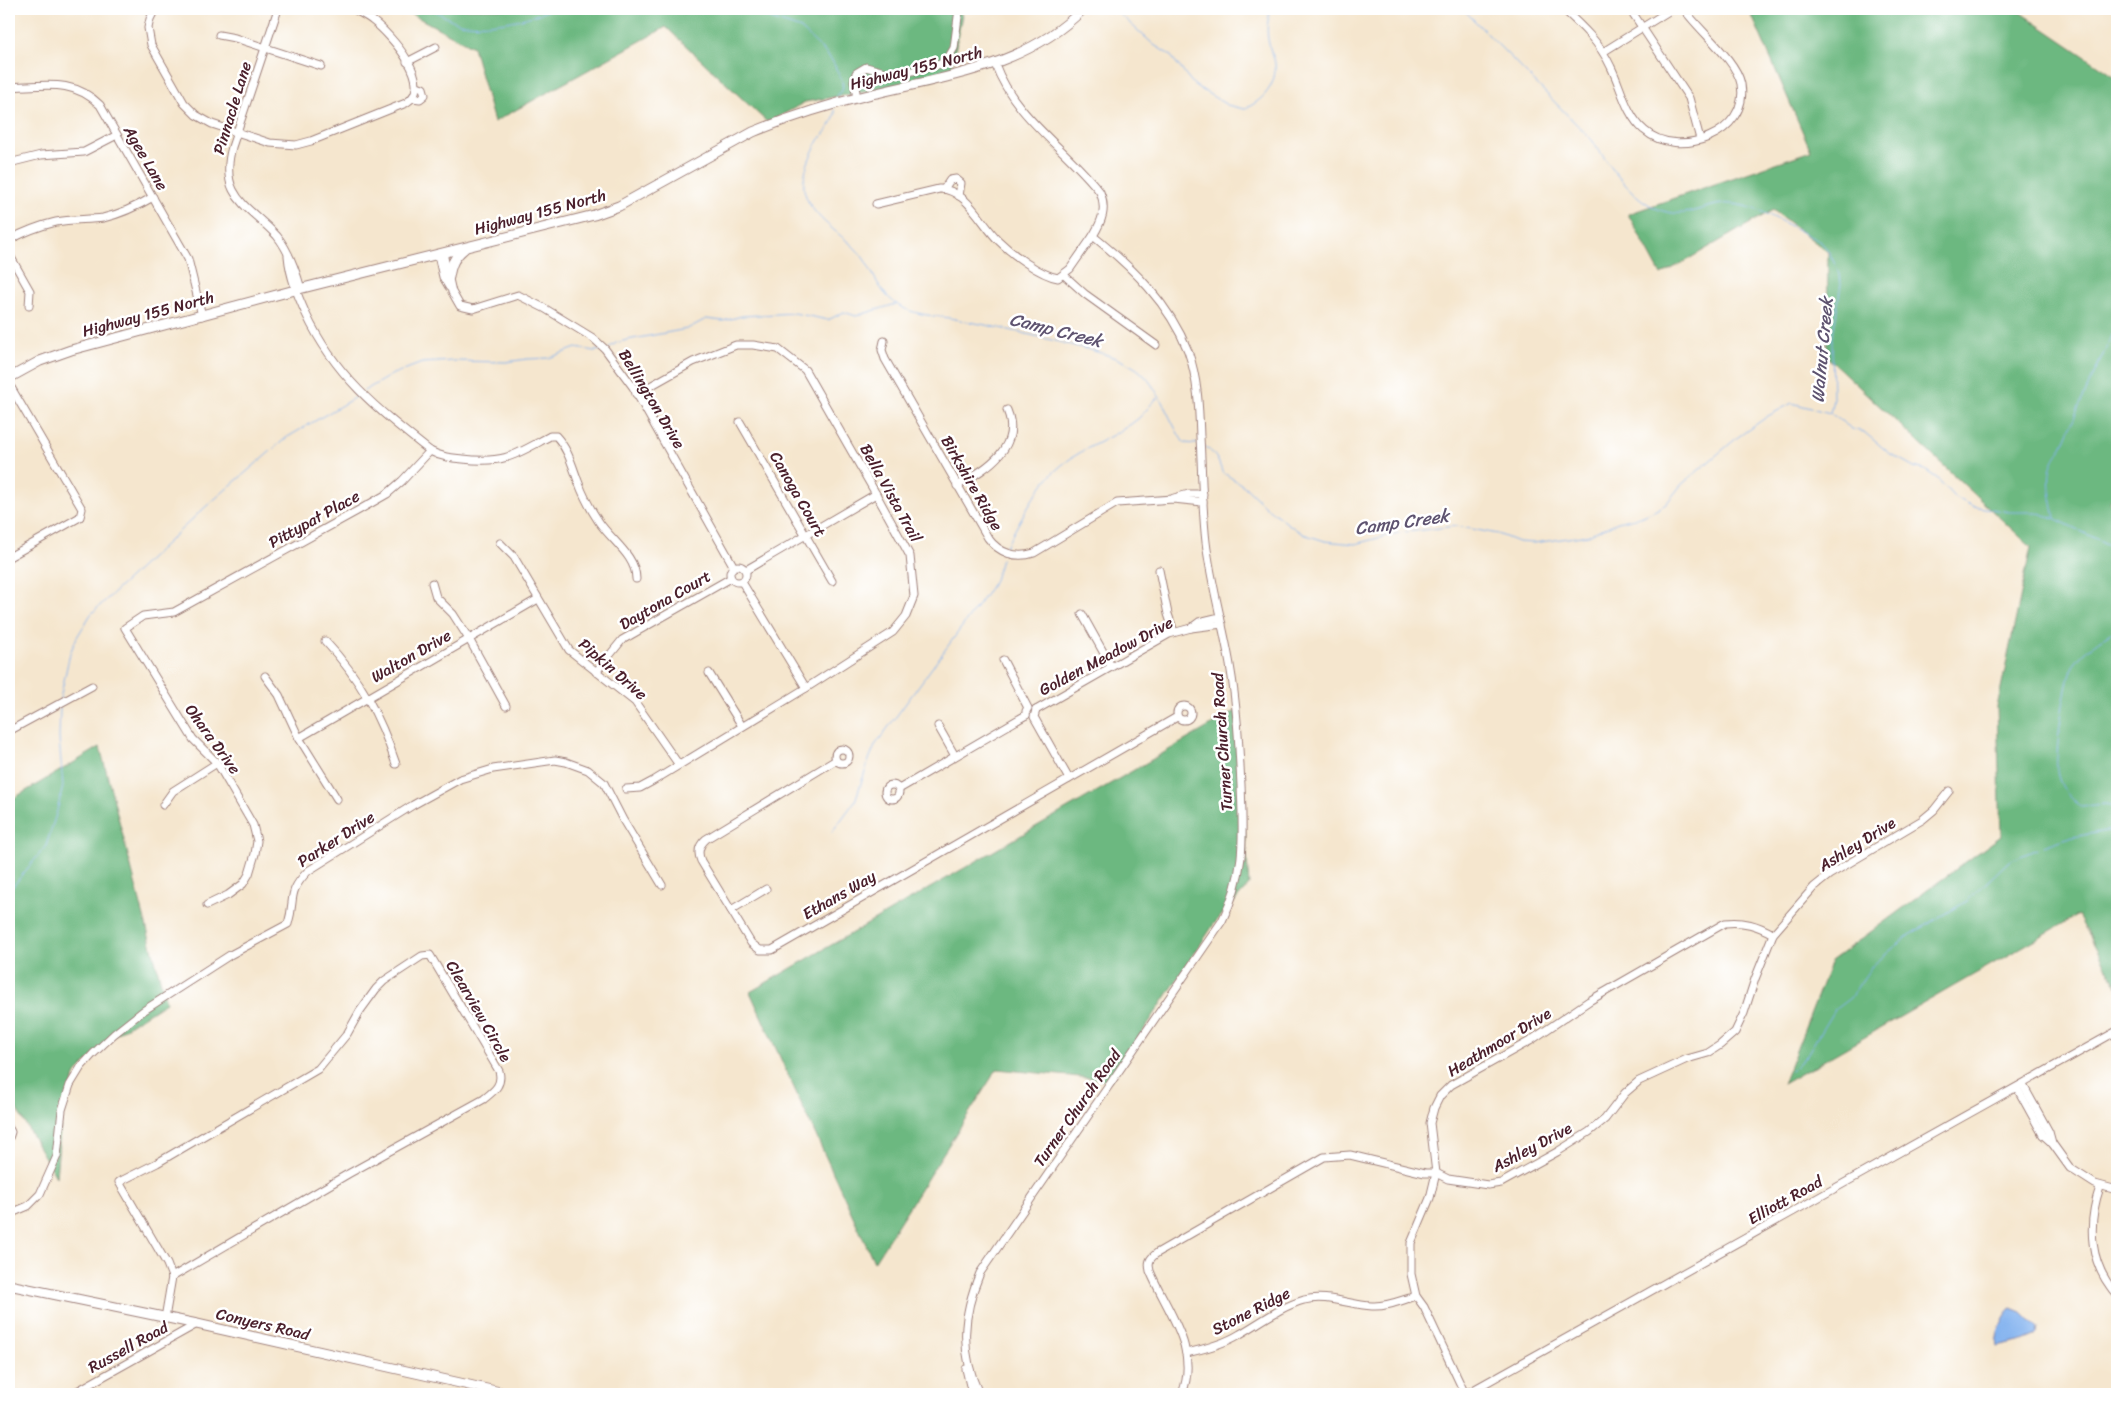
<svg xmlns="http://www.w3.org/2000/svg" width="2126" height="1403" viewBox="0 0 2126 1403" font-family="Sriracha,sans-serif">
	<rect width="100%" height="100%" fill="#fff"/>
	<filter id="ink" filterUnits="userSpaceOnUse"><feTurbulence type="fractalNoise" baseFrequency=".02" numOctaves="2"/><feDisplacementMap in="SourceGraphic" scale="10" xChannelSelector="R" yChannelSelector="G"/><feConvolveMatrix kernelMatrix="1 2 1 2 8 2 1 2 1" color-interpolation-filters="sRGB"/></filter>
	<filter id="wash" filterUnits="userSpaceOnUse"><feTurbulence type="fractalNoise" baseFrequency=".0096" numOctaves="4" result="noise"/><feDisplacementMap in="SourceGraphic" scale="20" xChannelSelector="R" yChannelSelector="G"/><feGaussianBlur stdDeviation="1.12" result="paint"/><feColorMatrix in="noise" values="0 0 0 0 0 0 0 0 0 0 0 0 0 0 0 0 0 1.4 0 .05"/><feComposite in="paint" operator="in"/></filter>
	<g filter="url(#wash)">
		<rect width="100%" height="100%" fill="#f5e6ce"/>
		<!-- forest -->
		<g fill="#6cb880" stroke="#5b6c56">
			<polygon points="402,9 948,9 962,14 951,73 928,81 805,102 768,123 666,27 494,122 473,47"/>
			<polygon points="1749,9 2015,9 2117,78 2117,489 2110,502 2117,518 2117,986 2078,915 1783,1084 1831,961 2001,836 1997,707 2031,547 1827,357 1828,252 1773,210 1661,275 1628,214 1811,151"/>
			<polygon points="1236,711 1249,885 1214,924 1111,1080 997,1069 874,1262 750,992"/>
			<polygon points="100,747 166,1002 113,1036 76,1073 61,1120 56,1177 9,1096 9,801"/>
		</g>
		<!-- water -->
		<path fill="#84b3ef" stroke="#67698d" d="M 2012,1308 L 2022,1312 L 2038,1328 L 2037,1335 L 2020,1342 L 1997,1347 C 1994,1338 2004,1312 2012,1308 Z"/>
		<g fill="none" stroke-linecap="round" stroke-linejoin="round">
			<!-- stream -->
			<g stroke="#84b3ef" stroke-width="1">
				<path d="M 432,9 C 440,14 450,20 460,23 C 481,28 531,20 550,9"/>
				<polyline points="742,9 801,29 823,50 833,62 842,81 843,89 837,96"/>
				<path d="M 1114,9 L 1154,45 L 1170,55 L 1194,85 L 1227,105 L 1244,109 C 1263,101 1277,85 1275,63 C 1274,56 1270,51 1269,44 C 1266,32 1267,20 1271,9"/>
				<path d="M 1463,9 L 1592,140 C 1612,169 1642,218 1684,213 C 1700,211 1716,202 1732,204 C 1764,207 1791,229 1820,241 L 1827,249 L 1836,266 L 1840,274 L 1841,284 L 1832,341 L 1833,399 L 1830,413"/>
				<path d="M 835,110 C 836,122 826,130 820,139 C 811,152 802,174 804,189 C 808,214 838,232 855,248 C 872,264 875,289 895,303 C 914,317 938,315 960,320 C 997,327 1034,335 1071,345 C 1091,350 1113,355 1132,366 C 1157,379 1168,420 1184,443 L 1197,444"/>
				<polyline points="609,348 616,343 627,340 687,329 706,319 723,321 742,316 794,313 828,320 844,312 856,316 896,304"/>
				<polyline points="364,391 393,374 422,363 453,361 506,362 527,359 549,358 576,348 594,351 603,350"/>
				<path d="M 1203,446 C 1214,451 1219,461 1222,472 L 1244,486 L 1266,507 L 1291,526 L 1303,534 L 1325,541 L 1355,544 L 1398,533 L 1456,526 L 1498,534 L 1518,542 L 1534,543 L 1588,535 L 1618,522 L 1643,516 L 1656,510 L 1666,504 L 1681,485 L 1738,437 L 1768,416 L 1792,403 L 1830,413 L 1852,429 L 1864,432 L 1889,453 L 1914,467 L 1925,470 L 1938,479 L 1953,496 L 1972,506 L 2010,512 L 2036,512 L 2056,519 L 2117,549"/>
				<path d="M 2055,518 C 2052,503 2048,488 2050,472 C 2051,459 2062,450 2066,438 C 2081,400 2099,363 2117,326"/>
				<path d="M 1006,546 C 1022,518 1037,484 1063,464 C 1086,446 1116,437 1139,418 C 1145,412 1151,404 1157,398"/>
				<path d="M 2117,630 C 2100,639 2084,650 2073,666 C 2065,679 2053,761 2058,776 C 2062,790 2070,798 2081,806 L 2106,804 L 2117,808"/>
				<polyline points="60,699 70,653 77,637 91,614 202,510 286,438 359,395"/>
				<polyline points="832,832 855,801 870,757 876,744 986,594 995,580 1001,559"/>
				<polyline points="2044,846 2067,838 2117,829"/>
				<polyline points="9,891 46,846 57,811 63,786 59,738 60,708"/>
				<polyline points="1791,1071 1806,1056 1834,1010 1850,998 1872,966 1905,938 1967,901 2009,861 2037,849"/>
			</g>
		</g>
	</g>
	<g filter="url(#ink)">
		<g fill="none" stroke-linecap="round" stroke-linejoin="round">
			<!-- minor casing -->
			<g stroke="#a0827c" stroke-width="9">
				<g id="minor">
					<path d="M 155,9 L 150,19 L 148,28 L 151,45 L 184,103 L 196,115 L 212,124 L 270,143 L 296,145 L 311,141 L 406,103 C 436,85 391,35 373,21 C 367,16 360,13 354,9"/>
					<path d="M 278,9 L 232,147 C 218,198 250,206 277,236 C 289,251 296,271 301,289"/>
					<path d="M 1563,9 C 1582,26 1600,43 1611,67 C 1621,87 1626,115 1644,130 C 1678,160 1750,134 1741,84 C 1736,59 1699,31 1684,9"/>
					<polyline points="1630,9 1689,98 1700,139"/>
					<polyline points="219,35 235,38 321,66"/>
					<polyline points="1603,52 1672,9"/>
					<polyline points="407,62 436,47"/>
					<path d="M 9,87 C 44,86 73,78 100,105 L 188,259 L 202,316"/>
					<polyline points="413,98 420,99 425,95 423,88 417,86"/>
					<polyline points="857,98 854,81 856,73 866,67 896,75 941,64 948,58 954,48 959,9"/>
					<polyline points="9,163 41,155 84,152 117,135"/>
					<polyline points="944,189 950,180 956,179 961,183 959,196"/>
					<path d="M 876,204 L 939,189 C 966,188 982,225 999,241 C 1012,254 1040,275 1058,278 L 1070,269 L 1093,236"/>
					<path d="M 9,240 C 24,232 39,226 56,222 C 71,219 87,220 103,218 C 121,214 136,207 153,197"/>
					<polyline points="443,253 452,292 460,306 473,309 518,295 544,308 593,338 605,349 633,387 734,567"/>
					<polyline points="9,254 30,291 29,306"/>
					<polyline points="438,255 443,277 449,287"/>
					<path d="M 288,256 C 290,277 297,294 306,314 C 335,376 377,409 430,451 C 441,457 451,458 463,459 C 505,464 515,455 550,436 L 556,436 C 568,449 572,465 578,481 C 583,495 591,510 599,522 C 612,541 636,556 636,579"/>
					<polyline points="1064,275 1085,294 1156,345"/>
					<path d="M 884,341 L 882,350 L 885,359 L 988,538 C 999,553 1016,559 1034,553 L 1117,503 L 1173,499 L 1203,502"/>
					<polyline points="9,384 82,509 80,517 9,557"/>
					<polyline points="740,422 832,581"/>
					<path d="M 957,486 C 985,469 1023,448 1007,410"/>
					<polyline points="1174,498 1189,494 1203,494"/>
					<polyline points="500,543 514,557 569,650 635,702 679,765"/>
					<circle cx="738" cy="574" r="8"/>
					<polyline points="746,570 876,494"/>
					<polyline points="1159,570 1168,614 1174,632"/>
					<polyline points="742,582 806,688"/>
					<polyline points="432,583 436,597 453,614 469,639 506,706"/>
					<polyline points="1082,614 1111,666"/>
					<polyline points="1191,628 1199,622 1220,617"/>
					<path d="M 325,641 C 360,678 380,716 396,764"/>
					<polyline points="1003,660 1028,708 1026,711 1026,715"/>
					<polyline points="596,672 622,640 731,578"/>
					<polyline points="709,673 742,726"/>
					<polyline points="265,676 279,695 299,738 337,799"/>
					<circle cx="1184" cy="713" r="7"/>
					<polyline points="1036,710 1169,634 1191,628 1222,624"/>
					<polyline points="1036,710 1034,717 1069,779"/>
					<polyline points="938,726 955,756"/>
					<polyline points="9,731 92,686"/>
					<polyline points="299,738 538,599"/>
					<circle cx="842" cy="756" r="7"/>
					<path d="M 836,760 L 706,839 C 699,845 697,852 701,861 L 751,943 L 760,950 L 772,950 L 1177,717"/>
					<circle cx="892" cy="792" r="7"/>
					<polyline points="626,789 640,788 653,781 806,688 893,632 906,616 914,596 910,556 876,494 805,370 778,349 753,345 736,345 693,362 636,394"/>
					<polyline points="899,789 1026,715"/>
					<polyline points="163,805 173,791 217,763"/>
					<polyline points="207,905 228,895 243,884 249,874 255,854 257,841 253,825 217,763 193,739 125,628 143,616 174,612 359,510 387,494 402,481 430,451"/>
					<polyline points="731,910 766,889"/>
					<path d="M 430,955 L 499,1071 C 503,1085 494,1091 484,1099 L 348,1174 L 172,1277 L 167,1264 L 119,1182 L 157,1163 L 318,1069 L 347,1034 L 360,1011 L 376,989 L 384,981 L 422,956 Z"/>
					<polyline points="2023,1085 2049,1132 2052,1143"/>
					<polyline points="2017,1088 2043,1135 2052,1143 2070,1168 2095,1184 2117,1190"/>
					<polyline points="9,1128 11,1132 9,1138"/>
					<path d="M 2100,1187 C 2087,1225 2089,1264 2117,1295"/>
					<path d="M 9,1214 L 28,1206 L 40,1194 L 57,1156 L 62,1110 L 70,1085 L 81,1067 L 93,1054 L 114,1034 L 143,1011 L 230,955 L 288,924 C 296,898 286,894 308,871 L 413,805 L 460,779 L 493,769 L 555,760 L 566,762 L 588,770 L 604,783 L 623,820 L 662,885"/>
					<polyline points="165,1318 172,1277"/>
					<path d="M 1186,1353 C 1205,1349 1224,1344 1240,1334 C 1261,1322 1280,1307 1304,1300 C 1327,1294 1349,1305 1372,1306 C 1387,1307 1402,1300 1416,1296"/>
					<polyline points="966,1369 972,1394"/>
					<polyline points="72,1394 197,1324"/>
					<path d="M 979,1394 C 960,1352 962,1316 980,1273 L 1222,921 C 1246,873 1243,837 1241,785 C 1239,745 1237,705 1230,665 C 1223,624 1211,584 1206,542 C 1202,507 1202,472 1200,437 C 1199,408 1198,379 1188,351 C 1169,303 1133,268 1093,236 C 1102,221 1107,209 1100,192 C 1066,148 1015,118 995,64"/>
					<path d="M 1182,1394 C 1200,1348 1167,1312 1150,1271 C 1148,1262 1149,1259 1157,1253 L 1324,1157 L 1350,1155 L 1425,1173 L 1436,1173 L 1448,1179 L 1488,1185 L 1501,1183 L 1557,1152 L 1589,1132 L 1605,1119 L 1625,1093 L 1639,1081 L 1687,1059 L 1708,1053 L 1720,1045 L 1735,1032 L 1744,1013 L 1755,979 L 1773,934 L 1800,903 L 1814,887 L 1829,875 L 1922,820 L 1934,810 L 1949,791"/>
					<path d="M 1465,1394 L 1424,1307 L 1416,1296 L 1411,1274 L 1411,1243 L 1430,1198 L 1436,1173 L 1430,1123 L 1434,1108 L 1440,1096 L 1451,1085 L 1530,1041 L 1589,1001 L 1725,923 C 1744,921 1757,925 1773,934"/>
					<polyline points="1466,1394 2117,1031"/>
				</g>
			</g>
			<!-- major casing -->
			<g stroke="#a0827c" stroke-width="11">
				<g id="major">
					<path d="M 449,277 C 451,265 454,257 464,249"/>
					<path d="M 9,378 L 40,361 L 71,350 L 295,290 L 594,215 L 619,206 L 753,132 C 792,116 831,104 872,94 C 947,76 1026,67 1083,9"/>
					<polyline points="9,1285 197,1324 509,1394"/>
				</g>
			</g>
			<!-- minor -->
			<use href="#minor" stroke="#fff" stroke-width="7"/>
			<!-- major -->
			<use href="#major" stroke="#fff" stroke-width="9"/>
		</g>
	</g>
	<g text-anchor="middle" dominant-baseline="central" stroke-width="5" stroke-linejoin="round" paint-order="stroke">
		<!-- street labels -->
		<g font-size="16" fill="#4a1f2b" stroke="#fff">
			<text transform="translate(916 68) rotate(-14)">Highway 155 North</text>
			<text transform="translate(232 108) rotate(-73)">Pinnacle Lane</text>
			<text transform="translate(146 158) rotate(60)">Agee Lane</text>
			<text transform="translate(540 212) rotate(-15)">Highway 155 North</text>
			<text transform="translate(148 314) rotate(-15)">Highway 155 North</text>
			<text transform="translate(652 399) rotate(59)">Bellington Drive</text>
			<text transform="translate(972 483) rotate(60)">Birkshire Ridge</text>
			<text transform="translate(891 493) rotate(61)">Bella Vista Trail</text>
			<text transform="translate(798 494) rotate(60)">Canoga Court</text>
			<text transform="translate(314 519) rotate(-29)">Pittypat Place</text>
			<text transform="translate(665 600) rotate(-30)">Daytona Court</text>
			<text transform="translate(411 656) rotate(-30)">Walton Drive</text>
			<text transform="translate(1106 656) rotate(-28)">Golden Meadow Drive</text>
			<text transform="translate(613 669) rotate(41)">Pipkin Drive</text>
			<text transform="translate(213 739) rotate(54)">Ohara Drive</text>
			<text transform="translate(1222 742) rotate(-94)">Turner Church Road</text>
			<text transform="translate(336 839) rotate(-33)">Parker Drive</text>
			<text transform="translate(1857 844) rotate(-32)">Ashley Drive</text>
			<text transform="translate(839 895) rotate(-30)">Ethans Way</text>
			<text transform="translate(479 1011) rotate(60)">Clearview Circle</text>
			<text transform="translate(1499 1042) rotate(-31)">Heathmoor Drive</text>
			<text transform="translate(1077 1108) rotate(-55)">Turner Church Road</text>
			<text transform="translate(1532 1147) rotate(-28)">Ashley Drive</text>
			<text transform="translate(1785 1200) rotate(-29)">Elliott Road</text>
			<text transform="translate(1251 1311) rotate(-27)">Stone Ridge</text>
			<text transform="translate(263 1324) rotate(13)">Conyers Road</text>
			<text transform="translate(128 1347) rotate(-29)">Russell Road</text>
		</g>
		<!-- water labels -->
		<g font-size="18" font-style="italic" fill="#5e5370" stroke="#fff">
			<text transform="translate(1056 330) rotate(14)">Camp Creek</text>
			<text transform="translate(1822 350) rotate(-85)">Walnut Creek</text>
			<text transform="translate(1402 522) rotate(-8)">Camp Creek</text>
		</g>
	</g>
	<!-- margin -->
	<rect width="2126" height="1403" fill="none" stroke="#fff" stroke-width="30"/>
</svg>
